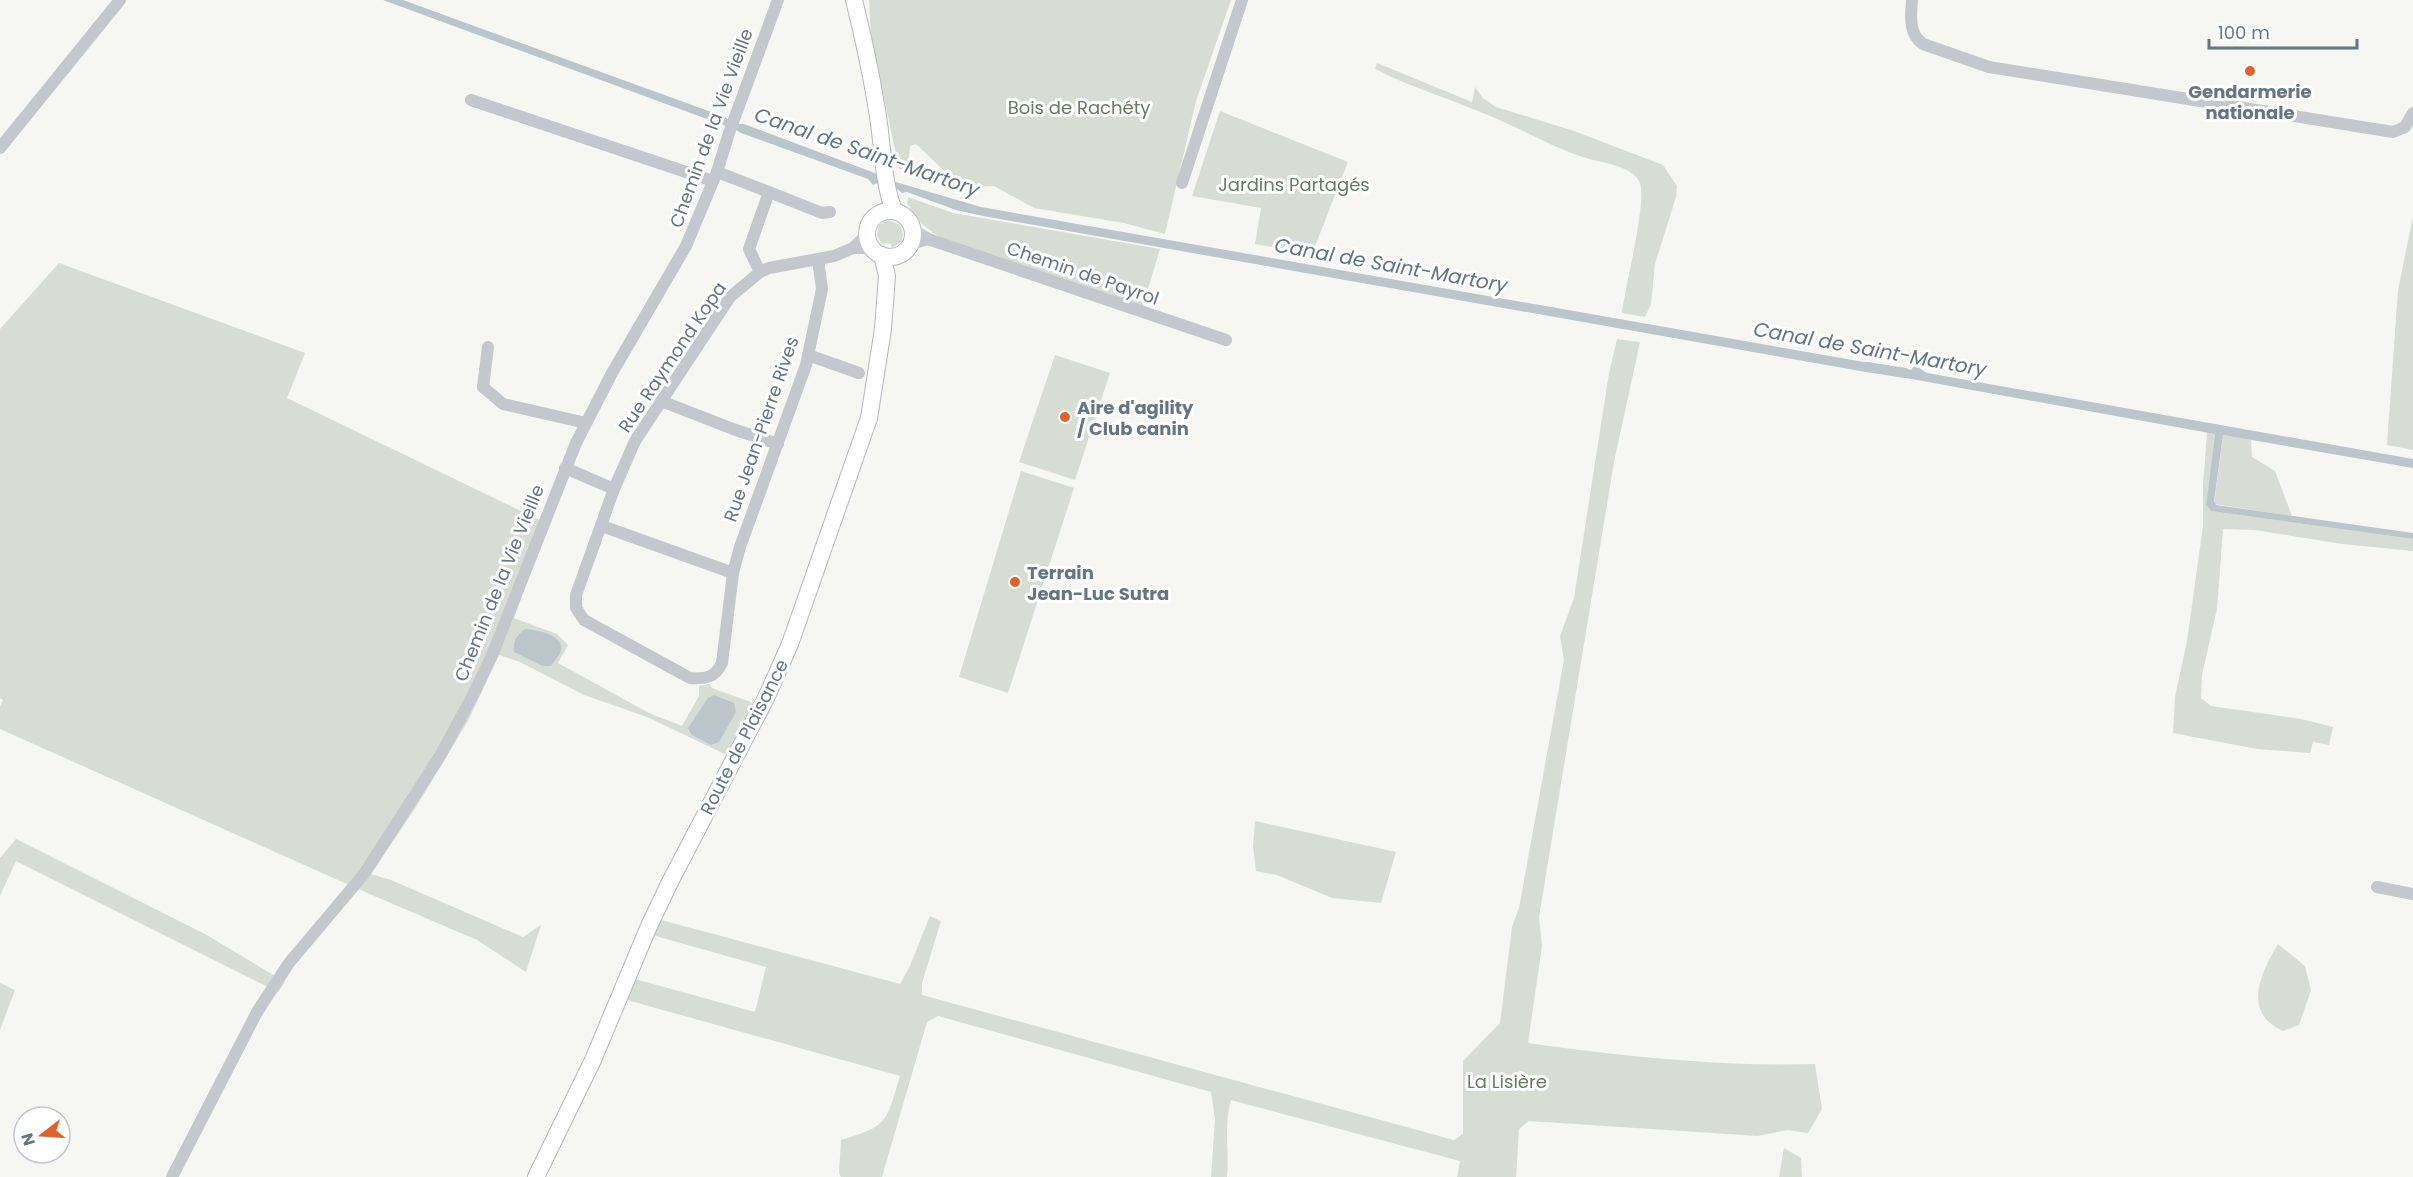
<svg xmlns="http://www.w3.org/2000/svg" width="2413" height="1177" viewBox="0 0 2413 1177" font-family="Poppins,sans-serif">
	<rect width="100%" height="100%" fill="#f6f6f3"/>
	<!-- green -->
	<g fill="#d7ddd4">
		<polygon points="869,0 1231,0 1196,101 1165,234 1124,223 1034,208 994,186 961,187 916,144 910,146 908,169 899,169 871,35"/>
		<path d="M 1377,63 L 1472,102 L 1475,87 L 1483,98 L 1496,107 L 1574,131 L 1663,165 L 1677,186 L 1676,197 L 1655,264 L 1651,304 L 1645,317 L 1622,313 C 1625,286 1647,203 1640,183 C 1633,166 1604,163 1589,159 C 1556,149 1527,132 1497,119 C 1457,101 1414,89 1375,69 Z"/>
		<polygon points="1220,111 1348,162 1312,254 1255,244 1261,208 1192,196"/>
		<polygon points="908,197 953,213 1160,249 1142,309 942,239 923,225 907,204"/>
		<polygon points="2413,217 2413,450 2387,445 2398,290"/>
		<polygon points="888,220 900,225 903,235 901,242 892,248 891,244 885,243 884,246 877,236 879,225"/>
		<path d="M 59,263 L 305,353 L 287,398 L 548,524 L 514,618 L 557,634 L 568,645 L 558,663 L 649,713 L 682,726 L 699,696 L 699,686 L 710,684 L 712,688 L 748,701 L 770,712 L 748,747 L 661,920 L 900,984 L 910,966 L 930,916 L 941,921 L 922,983 L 922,995 L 1454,1140 L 1463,1134 L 1463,1061 L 1500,1023 L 1512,927 L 1519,908 L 1564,660 L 1560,636 L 1574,598 L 1609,373 L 1617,339 L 1640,342 L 1614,462 L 1539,917 L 1542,946 L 1528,1043 C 1621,1056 1721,1067 1815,1064 L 1822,1109 L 1808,1133 L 1788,1130 L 1758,1136 L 1529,1121 L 1519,1129 L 1516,1177 L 1457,1177 L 1460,1161 L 1231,1100 C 1223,1128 1230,1149 1227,1177 L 1211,1177 L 1215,1119 L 1211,1092 L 938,1016 L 927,1022 L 882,1177 L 841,1177 L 839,1173 L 841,1140 C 889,1126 886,1122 900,1076 L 627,1000 L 635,979 L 755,1012 L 766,967 L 638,931 L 734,749 L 729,756 L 647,717 L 584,695 L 520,662 L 499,655 L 468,721 L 416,807 L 371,874 L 391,880 L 523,937 L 541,925 L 526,972 L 477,940 L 358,889 L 0,729 L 0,706 L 3,700 L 0,698 L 0,329 Z"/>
		<polygon points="1055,355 1110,373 1075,480 1019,462"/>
		<polygon points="2207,432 2215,434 2206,505 2211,511 2413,539 2413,551 2342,544 2255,530 2223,529 2217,609 2202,675 2201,698 2211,706 2301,719 2333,727 2329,745 2313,742 2310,753 2257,749 2173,733 2175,697 2187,641 2203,526 2203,486"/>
		<polygon points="2223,435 2251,439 2252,457 2275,471 2292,516 2214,504"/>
		<polygon points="1021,471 1074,488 1008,693 959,677"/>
		<polygon points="1255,821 1396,852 1381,903 1332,898 1277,875 1256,871 1253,846"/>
		<polygon points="16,839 205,934 285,982 278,992 16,861 0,896 0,858"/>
		<path d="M 2278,944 L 2305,966 L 2311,990 L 2299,1025 L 2283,1031 C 2242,1012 2260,974 2278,944 Z"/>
		<polygon points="0,983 15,990 0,1030"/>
		<polygon points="1784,1148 1801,1158 1802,1177 1779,1177"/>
	</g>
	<!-- water -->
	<g fill="#bbc5ca">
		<polygon points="383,0 403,0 725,117 730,121 726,126"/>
		<polygon points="737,124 744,124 880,175 880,182 873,185 868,179 741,133 736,130"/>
		<polygon points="892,181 981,207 1864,362 1881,368 1881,372 1866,372 983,216 956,210 907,192 902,193 892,185"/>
		<polygon points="1915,365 1927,373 2413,459 2413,468 2223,435 2214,501 2216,505 2413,533 2413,539 2211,511 2206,505 2215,434 1895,376 1890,373 1892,367 1911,370"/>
		<path d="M 525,629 C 537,630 567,635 560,653 C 558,657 553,662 551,666 L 543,666 L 514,652 C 513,641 516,636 525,629 Z"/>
		<polygon points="714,695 734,703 736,712 719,742 711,745 692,735 688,728 708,698"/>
	</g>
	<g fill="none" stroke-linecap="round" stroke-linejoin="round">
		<!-- canal -->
		<polyline stroke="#bbc5ca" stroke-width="10" points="1867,367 1905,373"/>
		<!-- secondary casing -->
		<g stroke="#b4b9be" stroke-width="18">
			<g id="secondary">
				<path d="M 854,0 C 863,36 871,73 877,110 C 883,144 882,179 894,211"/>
				<circle cx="890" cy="234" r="23"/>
				<polyline points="536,1177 593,1060 649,926 671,880 766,698 790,644 869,418 883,329 887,276 882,255"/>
			</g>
		</g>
		<!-- street -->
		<g stroke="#c4c7cb" stroke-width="12">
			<path d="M 1912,0 C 1911,16 1908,33 1923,44 L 1989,67 L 2393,132 L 2405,127 L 2413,113"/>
			<polyline points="471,100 713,181"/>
			<polyline points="0,148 120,0"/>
			<polyline points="717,172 769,192 749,249 760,272"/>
			<polyline points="1182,183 1242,0"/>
			<polyline points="769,192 822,213 830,212"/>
			<polyline points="913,230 928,239 1226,340"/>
			<polyline points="911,244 928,239"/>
			<polyline points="853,248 872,248"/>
			<path d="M 818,260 L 822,289 L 806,365 L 740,547 L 733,573 L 722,663 C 715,678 705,679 690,678 L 584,620 L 576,608 L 576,595 L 614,489 L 635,441 L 730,297 L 760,272 L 769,268 L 834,256 L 853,248 L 867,235"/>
			<polyline points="488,347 483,387 503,404 586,423"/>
			<polyline points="808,355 859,373"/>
			<polyline points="661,401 733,429 778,444"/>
			<polyline points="565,468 614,489"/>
			<polyline points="602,526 733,573"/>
			<polyline points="2377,887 2413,894"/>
			<polyline points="172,1177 257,1012 289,963 364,874 440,756 474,693 493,653 576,443 612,373 686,246 717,172 729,133 778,0"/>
		</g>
		<!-- secondary -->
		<use href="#secondary" stroke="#fff" stroke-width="16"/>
	</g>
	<!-- markers -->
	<g fill="#e16229" stroke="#fff" stroke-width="2">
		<circle cx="2250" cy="71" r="6"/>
		<circle cx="1065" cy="417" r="6"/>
		<circle cx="1015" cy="582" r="6"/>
	</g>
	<g text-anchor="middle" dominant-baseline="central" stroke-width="6" stroke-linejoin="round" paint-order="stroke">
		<!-- poi labels -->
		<g font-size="18" font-weight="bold" fill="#667484" stroke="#fff" text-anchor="start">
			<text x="2250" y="91" text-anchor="middle">Gendarmerie<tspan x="2250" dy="21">nationale</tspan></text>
			<text x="1077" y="407">Aire d'agility<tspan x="1077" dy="21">/ Club canin</tspan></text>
			<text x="1027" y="572">Terrain<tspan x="1027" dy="21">Jean-Luc Sutra</tspan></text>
		</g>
		<!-- park labels -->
		<g font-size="18" fill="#677b64" stroke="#fff">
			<text x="1079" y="107">Bois de Rachéty</text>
			<text x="1294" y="184">Jardins Partagés</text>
			<text x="1507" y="1081">La Lisière</text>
		</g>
		<!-- street labels -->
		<g font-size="18" fill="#667484" stroke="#fff">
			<text transform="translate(711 128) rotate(-70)">Chemin de la Vie Vieille</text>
			<text transform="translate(1083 273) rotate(19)">Chemin de Payrol</text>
			<text transform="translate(672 357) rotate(-56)">Rue Raymond Kopa</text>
			<text transform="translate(761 429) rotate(-71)">Rue Jean-Pierre Rives</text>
			<text transform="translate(499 583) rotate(-68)">Chemin de la Vie Vieille</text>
			<text transform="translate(744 737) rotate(-63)">Route de Plaisance</text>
		</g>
		<!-- water labels -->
		<g font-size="20" font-style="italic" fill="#627680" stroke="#fff">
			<text transform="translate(867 152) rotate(19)">Canal de Saint-Martory</text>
			<text transform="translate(1391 265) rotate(10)">Canal de Saint-Martory</text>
			<text transform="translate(1870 349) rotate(10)">Canal de Saint-Martory</text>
		</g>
	</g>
	<!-- north arrow -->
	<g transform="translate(42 1135) rotate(253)"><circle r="28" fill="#ffffff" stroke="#c2c7ce" stroke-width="1.5"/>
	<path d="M0-4.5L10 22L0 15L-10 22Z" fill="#e16229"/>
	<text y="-9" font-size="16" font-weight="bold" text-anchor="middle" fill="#667484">N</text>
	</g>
	<!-- scale -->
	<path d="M2209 39v9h148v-9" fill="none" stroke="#667484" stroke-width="3"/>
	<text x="2218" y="39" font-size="18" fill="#667484" stroke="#ffffff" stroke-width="4.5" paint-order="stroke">100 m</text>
</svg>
